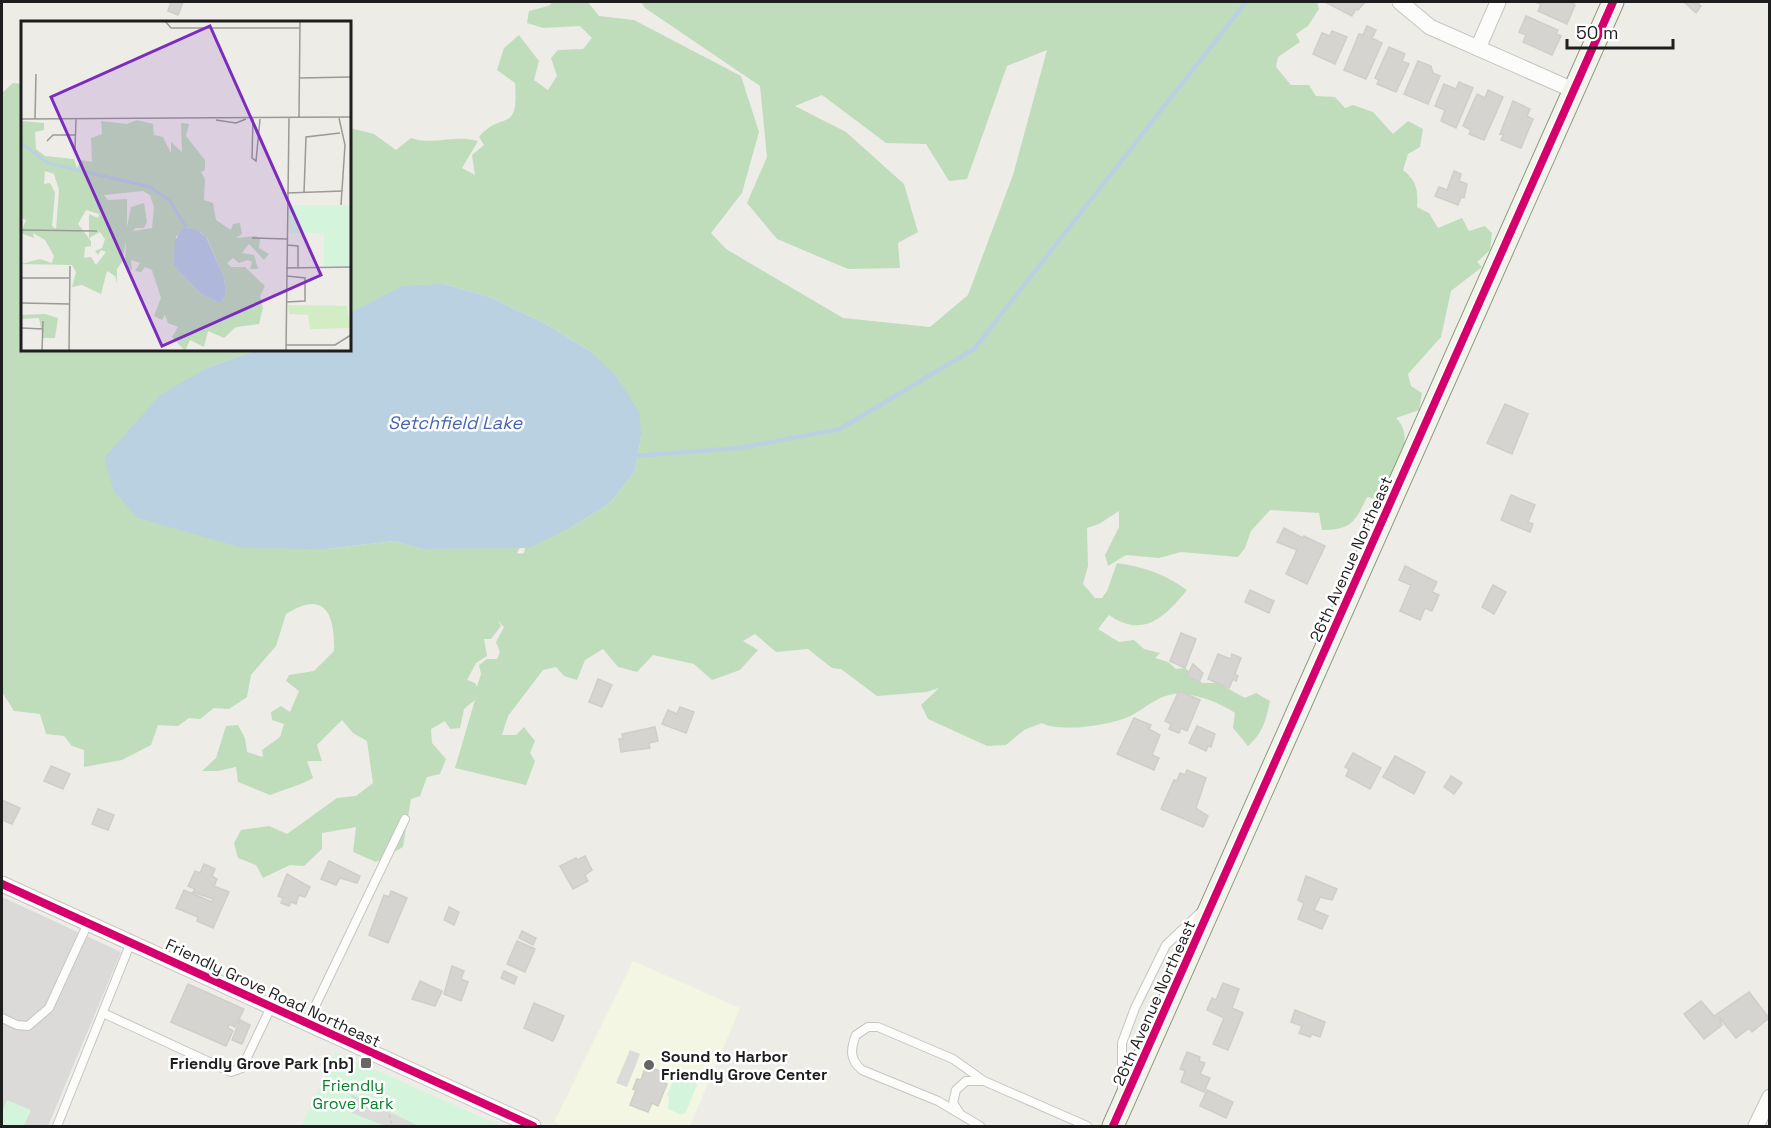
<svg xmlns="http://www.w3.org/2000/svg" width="1771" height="1128" viewBox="0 0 1771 1128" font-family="'Space Grotesk',sans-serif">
	<rect width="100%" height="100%" fill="#edece7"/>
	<!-- education -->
	<polygon fill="#f3f6e2" points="633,961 740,1008 690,1126 565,1126 554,1122"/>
	<!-- religious -->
	<polygon fill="#dbdad8" points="2,897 121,952 48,1126 2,1126"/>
	<!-- forest -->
	<path fill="#c0ddbb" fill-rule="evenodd" d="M 553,2 L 588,2 L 599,16 L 634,20 L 741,76 L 759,132 L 742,193 L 711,233 L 726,249 L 843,318 L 930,327 L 968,295 L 1013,175 L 1047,50 L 1007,66 L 967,179 L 949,181 L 926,144 L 886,143 L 822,95 L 795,106 L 846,132 L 904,184 L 918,232 L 898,243 L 900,268 L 848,269 L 777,239 L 747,203 L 767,157 L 760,86 L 645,8 L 641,2 L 1317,2 L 1319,9 L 1308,26 L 1296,34 L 1300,42 L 1278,57 L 1276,67 L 1291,85 L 1309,85 L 1316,96 L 1335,97 L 1345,108 L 1353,105 L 1373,112 L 1393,134 L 1408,121 L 1423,129 L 1420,147 L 1408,154 L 1403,170 C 1417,181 1418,190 1417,207 L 1429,213 L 1438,228 L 1462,218 L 1469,231 L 1485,226 L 1492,233 L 1490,250 L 1477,262 L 1482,267 L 1451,291 L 1441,337 L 1408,374 L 1411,386 L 1422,393 L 1419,410 L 1396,418 C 1418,439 1392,478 1383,501 L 1367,497 C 1355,522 1351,530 1322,530 L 1319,513 L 1270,510 L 1251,531 L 1245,548 L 1238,557 L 1181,552 L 1159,558 L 1126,555 L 1108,566 L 1105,555 L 1119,527 L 1119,511 L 1099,524 L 1087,528 L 1088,566 L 1083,584 L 1095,598 L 1102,598 L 1107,591 L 1117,563 C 1142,566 1167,575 1187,590 C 1165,617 1143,639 1109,615 L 1098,629 L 1119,642 L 1134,640 L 1144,649 L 1160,653 L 1155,658 L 1168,662 L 1176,669 L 1185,668 L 1202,683 L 1218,683 L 1245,698 L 1256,693 L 1270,701 C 1266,720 1263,733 1248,746 L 1233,728 L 1235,713 C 1219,702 1187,690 1169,695 C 1153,699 1142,711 1128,717 C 1110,725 1059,733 1042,723 L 1024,730 L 1006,745 L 987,746 L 928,719 L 921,705 L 939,688 L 927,692 L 877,696 L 841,669 L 832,668 L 808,649 L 776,652 L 755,634 L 743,641 L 758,650 L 740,670 L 712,680 L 694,664 L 653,655 L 637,672 L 618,667 L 603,649 L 585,660 L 577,680 L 564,676 L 556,667 L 543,670 L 508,716 L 502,735 L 516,735 L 524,727 L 535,741 L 530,753 L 535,761 L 526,785 L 455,768 L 475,700 L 464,709 L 460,728 L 450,729 L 445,721 L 431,729 L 432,743 L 446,759 L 440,774 L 427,777 L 420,796 L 411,799 L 403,847 L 376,862 L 353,852 L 356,827 L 322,833 L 322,849 L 304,866 L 290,865 L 263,878 L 256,865 L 238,858 L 234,843 L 241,830 L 269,826 L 287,834 L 337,798 L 356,796 L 373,783 L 367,741 L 353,733 L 342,720 L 317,745 L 322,761 L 307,761 L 313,778 C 299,786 285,789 270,795 L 238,782 L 236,767 L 218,771 L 202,771 L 216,758 L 226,726 L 238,725 L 245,738 L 247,752 L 263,757 L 262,750 L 280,737 L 284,724 L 272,720 L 271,712 L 281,706 L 290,712 L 299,691 L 286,681 L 289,675 L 314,671 L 334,651 C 335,614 325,589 286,614 L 276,646 L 251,675 L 247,697 L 229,709 L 214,708 L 200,719 L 189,718 L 178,726 L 158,725 L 151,745 L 122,760 L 84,767 L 84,750 L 72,746 L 64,736 L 46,734 L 40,714 L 14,711 L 2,692 L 2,93 L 13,83 L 22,84 L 22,350 L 257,350 L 207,368 L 137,518 L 179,529 L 295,547 L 326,549 L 394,541 L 422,549 L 520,547 L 517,553 L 520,554 L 524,553 L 525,547 L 572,527 L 610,503 L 635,471 L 641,437 L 590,351 L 546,324 L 490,297 L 444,284 L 350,313 L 350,128 L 374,134 L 396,150 L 411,138 C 433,146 454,134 478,141 L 462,168 L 475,175 L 472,155 L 484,145 L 479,137 C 502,109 519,136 515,83 L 497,70 L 504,48 L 519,35 L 539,61 L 534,80 L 548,90 L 557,76 L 551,58 L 558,50 L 583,49 L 592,38 L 580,26 L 543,28 L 527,23 L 529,11 L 548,6 ZM 498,621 L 504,627 L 496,642 L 500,652 L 497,659 L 487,659 L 479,665 L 481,674 L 477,687 L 475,683 L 467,680 L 476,663 L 487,656 L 484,639 L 491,639 L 501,626 Z"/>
	<!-- park -->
	<g fill="#d4f4db">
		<polygon points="335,1052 501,1126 302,1126"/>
		<polygon points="675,1076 695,1081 697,1085 686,1112 682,1115 668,1109 669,1097 667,1095"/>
		<polygon points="7,1100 31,1110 24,1126 2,1126 2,1113"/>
	</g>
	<!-- parking -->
	<g fill="#dbdbd9">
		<polygon points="630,1050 640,1054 627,1087 616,1083"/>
		<polygon points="351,1094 419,1126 385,1126 352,1113"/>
	</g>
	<!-- water -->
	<polygon fill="#b9d1e1" points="444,284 490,297 546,324 590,351 616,376 640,413 641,437 635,471 610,503 572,527 529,548 422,549 394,541 326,549 243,548 137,518 114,491 104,458 160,395 207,368 257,350 350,350 350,313 402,286"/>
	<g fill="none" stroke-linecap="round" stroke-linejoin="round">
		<!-- stream -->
		<polyline stroke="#b9d1e1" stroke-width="4.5" points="634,456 739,448 840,429 974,349 1246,2"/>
	</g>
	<!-- building -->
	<g fill="#d5d4d0" stroke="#d0cec8" stroke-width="1.5">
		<polygon points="171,2 183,2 178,15 168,11"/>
		<polygon points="1325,2 1365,2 1358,10 1356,9 1352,16"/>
		<polygon points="1535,2 1571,2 1575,5 1567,24 1538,11 1541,4"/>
		<polygon points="1686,2 1696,2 1701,6 1696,13 1685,3"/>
		<polygon points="1526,16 1558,30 1556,34 1561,36 1552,55 1523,42 1526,35 1519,32"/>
		<polygon points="1367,26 1376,30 1372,38 1382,43 1366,79 1344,70 1359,34 1363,35"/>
		<polygon points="1332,31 1347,37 1335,64 1313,54 1322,33 1330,36"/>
		<polygon points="1389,47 1405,54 1402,61 1409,64 1396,92 1377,84 1379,80 1375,78"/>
		<polygon points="1418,61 1431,66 1433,73 1440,76 1428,104 1404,94"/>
		<polygon points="1459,82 1473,88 1456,128 1441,121 1445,110 1435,106 1444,84 1456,89"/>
		<polygon points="1488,90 1503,97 1484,140 1469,134 1471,130 1463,126 1477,94 1485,98"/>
		<polygon points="1513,101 1530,109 1527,116 1533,119 1521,148 1501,140 1504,135 1500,134"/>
		<polygon points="1454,171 1461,174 1459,181 1467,184 1464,198 1461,197 1458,205 1435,196 1439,187 1447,190"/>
		<polygon points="1505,404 1528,414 1512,454 1487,443"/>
		<polygon points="1511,495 1535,505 1528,522 1533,524 1530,532 1501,520"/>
		<polygon points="1284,528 1303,538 1304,536 1325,546 1307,584 1286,574 1297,550 1277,542"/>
		<polygon points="1405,566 1437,582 1432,592 1439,595 1432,611 1425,608 1420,620 1400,611 1411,585 1399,580"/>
		<polygon points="1493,585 1506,592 1494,614 1482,607"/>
		<polygon points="1250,590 1274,601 1269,613 1245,602"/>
		<polygon points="1181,633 1196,639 1185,668 1170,661"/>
		<polygon points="1218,654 1231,659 1232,654 1241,658 1235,674 1238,676 1236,681 1233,679 1229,688 1208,679"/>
		<polygon points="1193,664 1203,673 1199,682 1187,676"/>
		<polygon points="598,679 612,685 602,707 589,702"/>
		<polygon points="1179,691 1200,700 1187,731 1181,728 1179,733 1169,729 1171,724 1165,721"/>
		<polygon points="680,707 694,712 686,733 662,724 668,710 677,714"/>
		<polygon points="1134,718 1151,725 1149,729 1160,735 1152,755 1159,758 1154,770 1117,754"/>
		<polygon points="1197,726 1215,734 1211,747 1208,746 1206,751 1189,743"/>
		<polygon points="655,727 658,741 649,743 650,748 621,752 619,739 623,739 622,734"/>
		<polygon points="1353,753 1381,768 1370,789 1346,776 1349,769 1345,767"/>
		<polygon points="1395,756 1425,772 1414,794 1383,777"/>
		<polygon points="51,766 70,774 63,789 44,781"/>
		<polygon points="1187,770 1206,778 1196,808 1208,816 1203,827 1161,809 1174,780 1177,781 1180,773 1185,775"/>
		<polygon points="1451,776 1462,783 1454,794 1444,787"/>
		<polygon points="2,800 20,808 12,824 2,820"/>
		<polygon points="98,809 114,815 108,830 92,824"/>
		<polygon points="585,856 592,870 585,875 588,881 573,889 560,866 576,858 577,860"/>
		<polygon points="329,861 360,876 357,883 340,878 336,885 321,879"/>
		<polygon points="204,864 215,869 212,876 217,879 214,886 229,892 213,928 197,921 198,917 176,908 184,890 212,902 213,899 193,892 195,889 188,886 195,871 200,873"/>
		<polygon points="287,874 310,887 305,897 299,895 296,904 291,902 289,906 281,903 283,898 278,896"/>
		<polygon points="1306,876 1337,889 1332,900 1320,897 1314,910 1328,916 1322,929 1298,919 1304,903 1298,900"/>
		<polygon points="391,891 407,898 388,943 369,935 384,895 389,897"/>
		<polygon points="449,907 459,912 454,925 444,920"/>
		<polygon points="522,931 536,938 533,945 519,938"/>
		<polygon points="517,941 535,949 525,972 507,964"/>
		<polygon points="452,966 464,971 461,979 468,982 461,1001 444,994"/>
		<polygon points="504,971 517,977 514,984 501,978"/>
		<polygon points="420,981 442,991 435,1006 412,999"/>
		<polygon points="1223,983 1239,989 1232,1008 1243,1013 1228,1050 1213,1044 1224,1018 1207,1010 1212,998 1216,1000"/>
		<polygon points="188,984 244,1009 235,1027 229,1024 228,1028 233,1031 226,1046 171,1022"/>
		<polygon points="1749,992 1769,1018 1752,1032 1749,1028 1736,1038 1719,1017 1722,1025 1704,1039 1684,1014 1701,1001 1714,1016"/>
		<polygon points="534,1003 564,1016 553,1041 524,1028"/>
		<polygon points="1295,1010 1325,1022 1320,1037 1312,1034 1310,1037 1299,1033 1302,1026 1291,1022"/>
		<polygon points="240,1020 250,1025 242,1044 232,1040"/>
		<polygon points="1187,1052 1200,1057 1199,1061 1205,1063 1200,1074 1210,1078 1204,1092 1181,1082 1185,1071 1180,1069"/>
		<polygon points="646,1065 664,1073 661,1081 667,1084 658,1106 652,1103 648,1112 630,1105 636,1090 633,1089 637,1079 641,1080"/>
		<polygon points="1207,1090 1233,1102 1226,1118 1200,1106"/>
	</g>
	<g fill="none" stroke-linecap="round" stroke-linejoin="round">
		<!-- lane casing -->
		<g stroke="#c5c5c3" stroke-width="10">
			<g id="lane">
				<polyline points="103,1013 231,1072 242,1068 271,1007"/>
				<polyline points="2,1018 17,1025 28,1026 49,1008 88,923"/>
				<polyline points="307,1023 405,819"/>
				<polyline points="1122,1091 1122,1043 1135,1008 1166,945 1201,912"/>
				<polyline points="959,1112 953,1103 956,1090 966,1081 982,1081"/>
				<polyline points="57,1126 131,942"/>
				<path d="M 980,1126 L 938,1101 L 862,1070 C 850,1060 850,1050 856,1035 L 868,1027 L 878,1027 L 953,1059 L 984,1081 L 1087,1126"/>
			</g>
		</g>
		<!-- street casing -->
		<g stroke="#c5c5c3" stroke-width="17">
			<g id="street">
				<polyline points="1400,2 1430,27 1573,90"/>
				<polyline points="1478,48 1498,2"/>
				<polyline points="2,884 533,1126"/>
				<polyline points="1756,1126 1770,1097"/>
			</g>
		</g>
		<!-- secondary casing -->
		<g stroke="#91987e" stroke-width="23">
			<polyline id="secondary" points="1113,1126 1613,2"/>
		</g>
		<!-- path -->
		<polyline stroke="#d7cbc7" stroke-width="2" stroke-dasharray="3 3" stroke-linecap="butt" points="387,1103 392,1126"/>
		<!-- lane -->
		<use href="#lane" stroke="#fcfcfb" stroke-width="8"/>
		<!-- street -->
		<use href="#street" stroke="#fcfcfb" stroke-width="15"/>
		<!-- secondary -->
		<use href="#secondary" stroke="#f1f4ea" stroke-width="21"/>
		<!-- cycleway casing -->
		<g stroke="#fff" stroke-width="11">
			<g id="cycleway">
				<polyline points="2,884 533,1126"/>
				<polyline points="1113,1126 1613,2"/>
			</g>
		</g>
		<!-- cycleway -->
		<use href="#cycleway" stroke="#d6006c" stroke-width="8"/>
	</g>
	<!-- markers -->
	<g fill="#666664" stroke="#fff" stroke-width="2">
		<rect x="360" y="1057" width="12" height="12" rx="3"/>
		<circle cx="649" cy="1065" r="6"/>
	</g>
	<g text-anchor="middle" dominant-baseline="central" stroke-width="5" stroke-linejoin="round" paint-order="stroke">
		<!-- street labels -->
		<g font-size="16" fill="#1e1e1e" stroke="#fff">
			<text transform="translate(1351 559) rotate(-66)">26th Avenue Northeast</text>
			<text transform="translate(273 993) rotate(25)">Friendly Grove Road Northeast</text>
			<text transform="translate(1154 1003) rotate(-66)">26th Avenue Northeast</text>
		</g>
		<!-- poi labels -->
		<g font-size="16" font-weight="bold" fill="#1e1e1e" stroke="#fff" text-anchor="start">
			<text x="661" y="1056">Sound to Harbor<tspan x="661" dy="18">Friendly Grove Center</tspan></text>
			<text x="354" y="1063" text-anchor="end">Friendly Grove Park [nb]</text>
		</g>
		<!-- park labels -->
		<g font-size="16" fill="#07812b" stroke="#fff">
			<text x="353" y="1085">Friendly<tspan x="353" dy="18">Grove Park</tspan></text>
		</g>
		<!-- water labels -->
		<g font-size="18" font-style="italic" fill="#4766b2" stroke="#fff">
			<text x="455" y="422">Setchfield Lake</text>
		</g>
	</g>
	<!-- overview -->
	<g transform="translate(21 21)">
		<rect width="330" height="330" fill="#edece7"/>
		<path d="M 267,284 L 326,285 L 329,307 L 289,308 L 287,294 L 268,293 Z" fill="#d2ecc4"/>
		<path d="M 116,99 L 132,103 L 133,114 L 142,116 L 150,132 L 150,121 L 161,131 L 160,102 L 168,103 L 165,115 L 184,139 L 184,149 L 180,151 L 184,158 L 183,179 L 192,182 L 195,199 L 210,209 L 212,203 L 219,202 L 221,213 L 215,217 L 235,215 L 239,218 L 238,227 L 248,233 L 243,239 L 228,223 L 221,232 L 233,234 L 237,248 L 229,248 L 231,241 L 227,239 L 218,242 L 212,237 L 206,242 L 210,246 L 224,246 L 244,265 L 239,275 L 242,287 L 238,303 L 215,306 L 203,317 L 187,310 L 183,326 L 169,319 L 164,330 L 151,316 L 157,306 L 147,302 L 144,294 L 141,299 L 133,295 L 140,277 L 131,249 L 124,246 L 120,251 L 114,250 L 119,242 L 110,239 L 111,249 L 104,246 L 105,220 L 101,241 L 96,248 L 96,262 L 94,255 L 86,250 L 80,273 L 61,264 L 51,266 L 55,251 L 51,244 L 0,243 L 19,238 L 31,242 L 33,235 L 24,219 L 12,212 L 13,217 L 0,212 L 5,199 L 0,197 L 0,100 L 23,102 L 23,109 L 14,111 L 15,128 L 24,135 L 53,138 L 56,147 L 60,139 L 71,141 L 70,117 L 81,113 L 80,100 L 106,103 ZM 24,150 L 33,153 L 38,169 L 35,208 L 31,205 L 34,172 L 29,162 L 23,163 ZM 122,170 L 129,174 L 133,186 L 131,207 L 112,210 L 105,216 L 115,207 L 123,207 L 126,201 L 123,182 L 110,186 L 106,206 L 106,178 L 87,179 L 83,174 ZM 65,189 L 78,193 L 77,197 L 68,193 L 68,217 L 79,211 L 84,218 L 81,227 L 74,230 L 77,234 L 80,229 L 85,231 L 75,244 L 70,236 L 63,237 L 64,226 L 70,225 L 70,220 L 57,203 ZM 179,211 L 186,217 L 203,256 L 205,273 L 199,282 L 180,273 L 153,245 L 155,215 ZM 24,293 L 37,297 L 34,317 L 22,317 L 18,297 L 0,298 L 0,294 Z" fill="#c0ddbb" fill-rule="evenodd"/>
		<path d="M 268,184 L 330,184 L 330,244 L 303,245 L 303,212 L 268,212 Z" fill="#d4f4db"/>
		<path d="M 162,207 L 174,208 L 185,216 L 203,256 L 205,273 L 199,282 L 180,273 L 153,245 L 154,220 Z" fill="#b9d1e1"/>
		<path fill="none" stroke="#b9d1e1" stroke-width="3" d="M 0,122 L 27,142 L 129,166 L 149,180 L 165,206"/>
		<path fill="none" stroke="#9a9a97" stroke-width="1.5" d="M 144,0 L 150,7 L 279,7M 279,57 L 330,56M 278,97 L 279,0M 318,97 L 324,124 L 320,184M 0,98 L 330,96M 14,98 L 15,53M 232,98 L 231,137 L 235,140 L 239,98M 195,99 L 215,102 L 225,98M 26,120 L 32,114 L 55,114M 54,128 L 55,98M 266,172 L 322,170M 283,172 L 285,116 L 319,112M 0,209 L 76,210M 231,217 L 266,218M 266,224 L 277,225 L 277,247M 265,247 L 330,246M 0,257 L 48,257M 265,281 L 284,280 L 284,257 L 266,255M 0,282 L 48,283M 1,307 L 22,308M 265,324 L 314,324 L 330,314M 21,330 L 22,300M 48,330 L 49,245M 265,330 L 268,97"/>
		<path fill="#7b2cbf" fill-opacity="0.15" stroke="#7b2cbf" stroke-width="3" d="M 189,5 L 300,254 L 141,325 L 30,76 Z"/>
		<rect width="330" height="330" fill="none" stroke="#1e1e1e" stroke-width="3"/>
	</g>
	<!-- border -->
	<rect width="1771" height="1128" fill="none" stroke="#1e1e1e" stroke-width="6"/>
	<!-- scale -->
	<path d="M1567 39v9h106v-9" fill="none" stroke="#1e1e1e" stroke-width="3"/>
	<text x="1576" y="39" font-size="18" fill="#1e1e1e" stroke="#ffffff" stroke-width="4.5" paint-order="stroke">50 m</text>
</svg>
